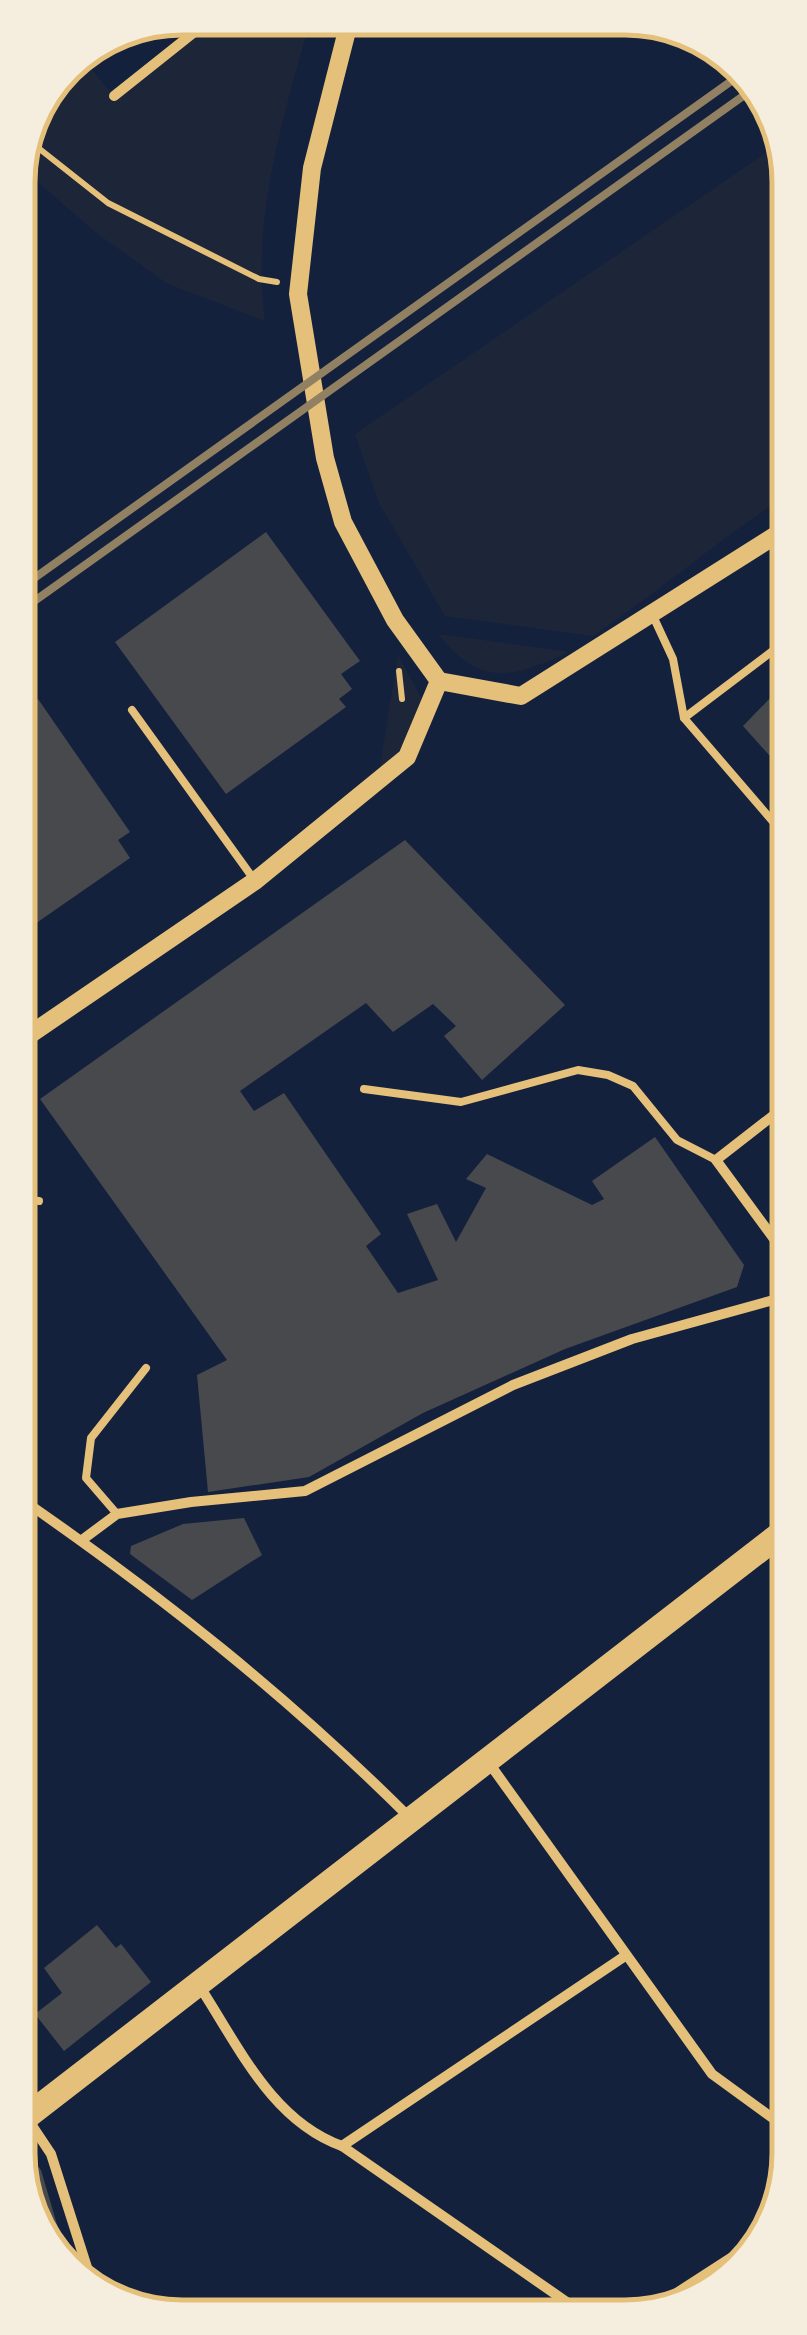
<svg xmlns="http://www.w3.org/2000/svg" width="807" height="2335" viewBox="0 0 807 2335" font-family="'Nunito Sans',sans-serif">
	<rect width="100%" height="100%" fill="#14213d"/>
	<!-- green -->
	<g fill="#1d2539">
		<path d="M 212,18 L 311,18 C 283,118 251,217 265,321 L 168,284 L 99,235 L 20,167 L 73,59 L 80,56 L 114,96 Z"/>
		<path d="M 782,142 L 786,150 L 787,495 C 719,539 660,591 593,636 L 445,616 L 379,503 L 355,434 Z"/>
		<path d="M 439,635 L 446,635 L 569,652 C 512,678 481,688 439,635 Z"/>
		<polygon points="398,655 424,703 419,745 378,779"/>
	</g>
	<!-- building -->
	<g fill="#48494c">
		<polygon points="266,532 360,661 341,674 352,689 339,699 346,707 226,794 115,642"/>
		<polygon points="774,694 787,706 787,775 743,726"/>
		<polygon points="38,699 130,832 118,840 130,858 19,935 19,712"/>
		<polygon points="405,840 565,1005 482,1080 444,1036 456,1026 433,1004 393,1032 366,1003 240,1091 254,1111 284,1093 381,1234 366,1246 398,1293 438,1280 407,1214 437,1204 456,1242 486,1188 466,1179 487,1154 592,1205 604,1199 592,1181 655,1137 744,1265 737,1287 565,1349 423,1413 309,1477 208,1492 197,1375 227,1360 40,1099"/>
		<polygon points="244,1518 262,1555 192,1600 130,1554 131,1546 183,1524"/>
		<polygon points="97,1925 116,1948 121,1944 151,1982 64,2051 35,2014 62,1993 44,1968"/>
		<polygon points="27,2153 41,2170 71,2272 21,2185 21,2158"/>
	</g>
	<g fill="none" stroke-linecap="round" stroke-linejoin="round">
		<!-- path -->
		<g stroke="#e5c07b" stroke-width="6">
			<polyline points="32,143 108,203 259,279 277,282"/>
			<polyline points="399,671 402,699"/>
		</g>
		<!-- service -->
		<g stroke="#e5c07b" stroke-width="8">
			<polyline points="653,616 673,659 684,718 787,838"/>
			<polyline points="132,710 255,881"/>
			<polyline points="684,718 787,640"/>
			<polyline points="364,1089 461,1102 578,1070 608,1075 633,1086 677,1140 716,1160"/>
			<polyline points="19,1199 39,1201"/>
			<polyline points="117,1514 86,1478 91,1438 146,1368"/>
		</g>
		<!-- minor -->
		<g stroke="#e5c07b" stroke-width="10">
			<polyline points="114,96 212,18"/>
			<polyline points="788,1104 716,1160 788,1258"/>
			<path d="M 20,1498 C 163,1597 289,1697 412,1820"/>
			<polyline points="82,1540 117,1514 191,1502 305,1491 513,1385 632,1339 788,1296"/>
			<polyline points="489,1763 712,2074 789,2130"/>
			<path d="M 200,1987 C 239,2047 272,2121 342,2146 L 584,2314"/>
			<polyline points="27,2118 51,2154 92,2283"/>
			<polyline points="342,2146 625,1956"/>
			<polyline points="644,2314 757,2241"/>
		</g>
		<!-- tertiary -->
		<g stroke="#e5c07b" stroke-width="18">
			<polyline points="350,19 312,168 298,294 325,458 343,522 395,620 439,681"/>
			<polyline points="439,681 521,696 787,528"/>
			<polyline points="19,1042 255,881 407,757 439,681"/>
		</g>
		<!-- primary -->
		<polyline stroke="#e5c07b" stroke-width="25" points="21,2121 788,1528"/>
		<!-- rail -->
		<g stroke="#918062" stroke-width="8">
			<polyline points="19,589 744,72"/>
			<polyline points="19,612 753,89"/>
		</g>
	</g>
	<!-- crop -->
	<path d="M0 0H807V2335H0ZM182 35H625A147 147 0 0 1 772 182V2153A147 147 0 0 1 625 2300H182A147 147 0 0 1 35 2153V182A147 147 0 0 1 182 35Z" fill="#f5edde" fill-rule="evenodd"/>
	<path fill="none" stroke="#e5c07b" stroke-width="5" d="M182 35H625A147 147 0 0 1 772 182V2153A147 147 0 0 1 625 2300H182A147 147 0 0 1 35 2153V182A147 147 0 0 1 182 35Z"/>
</svg>
